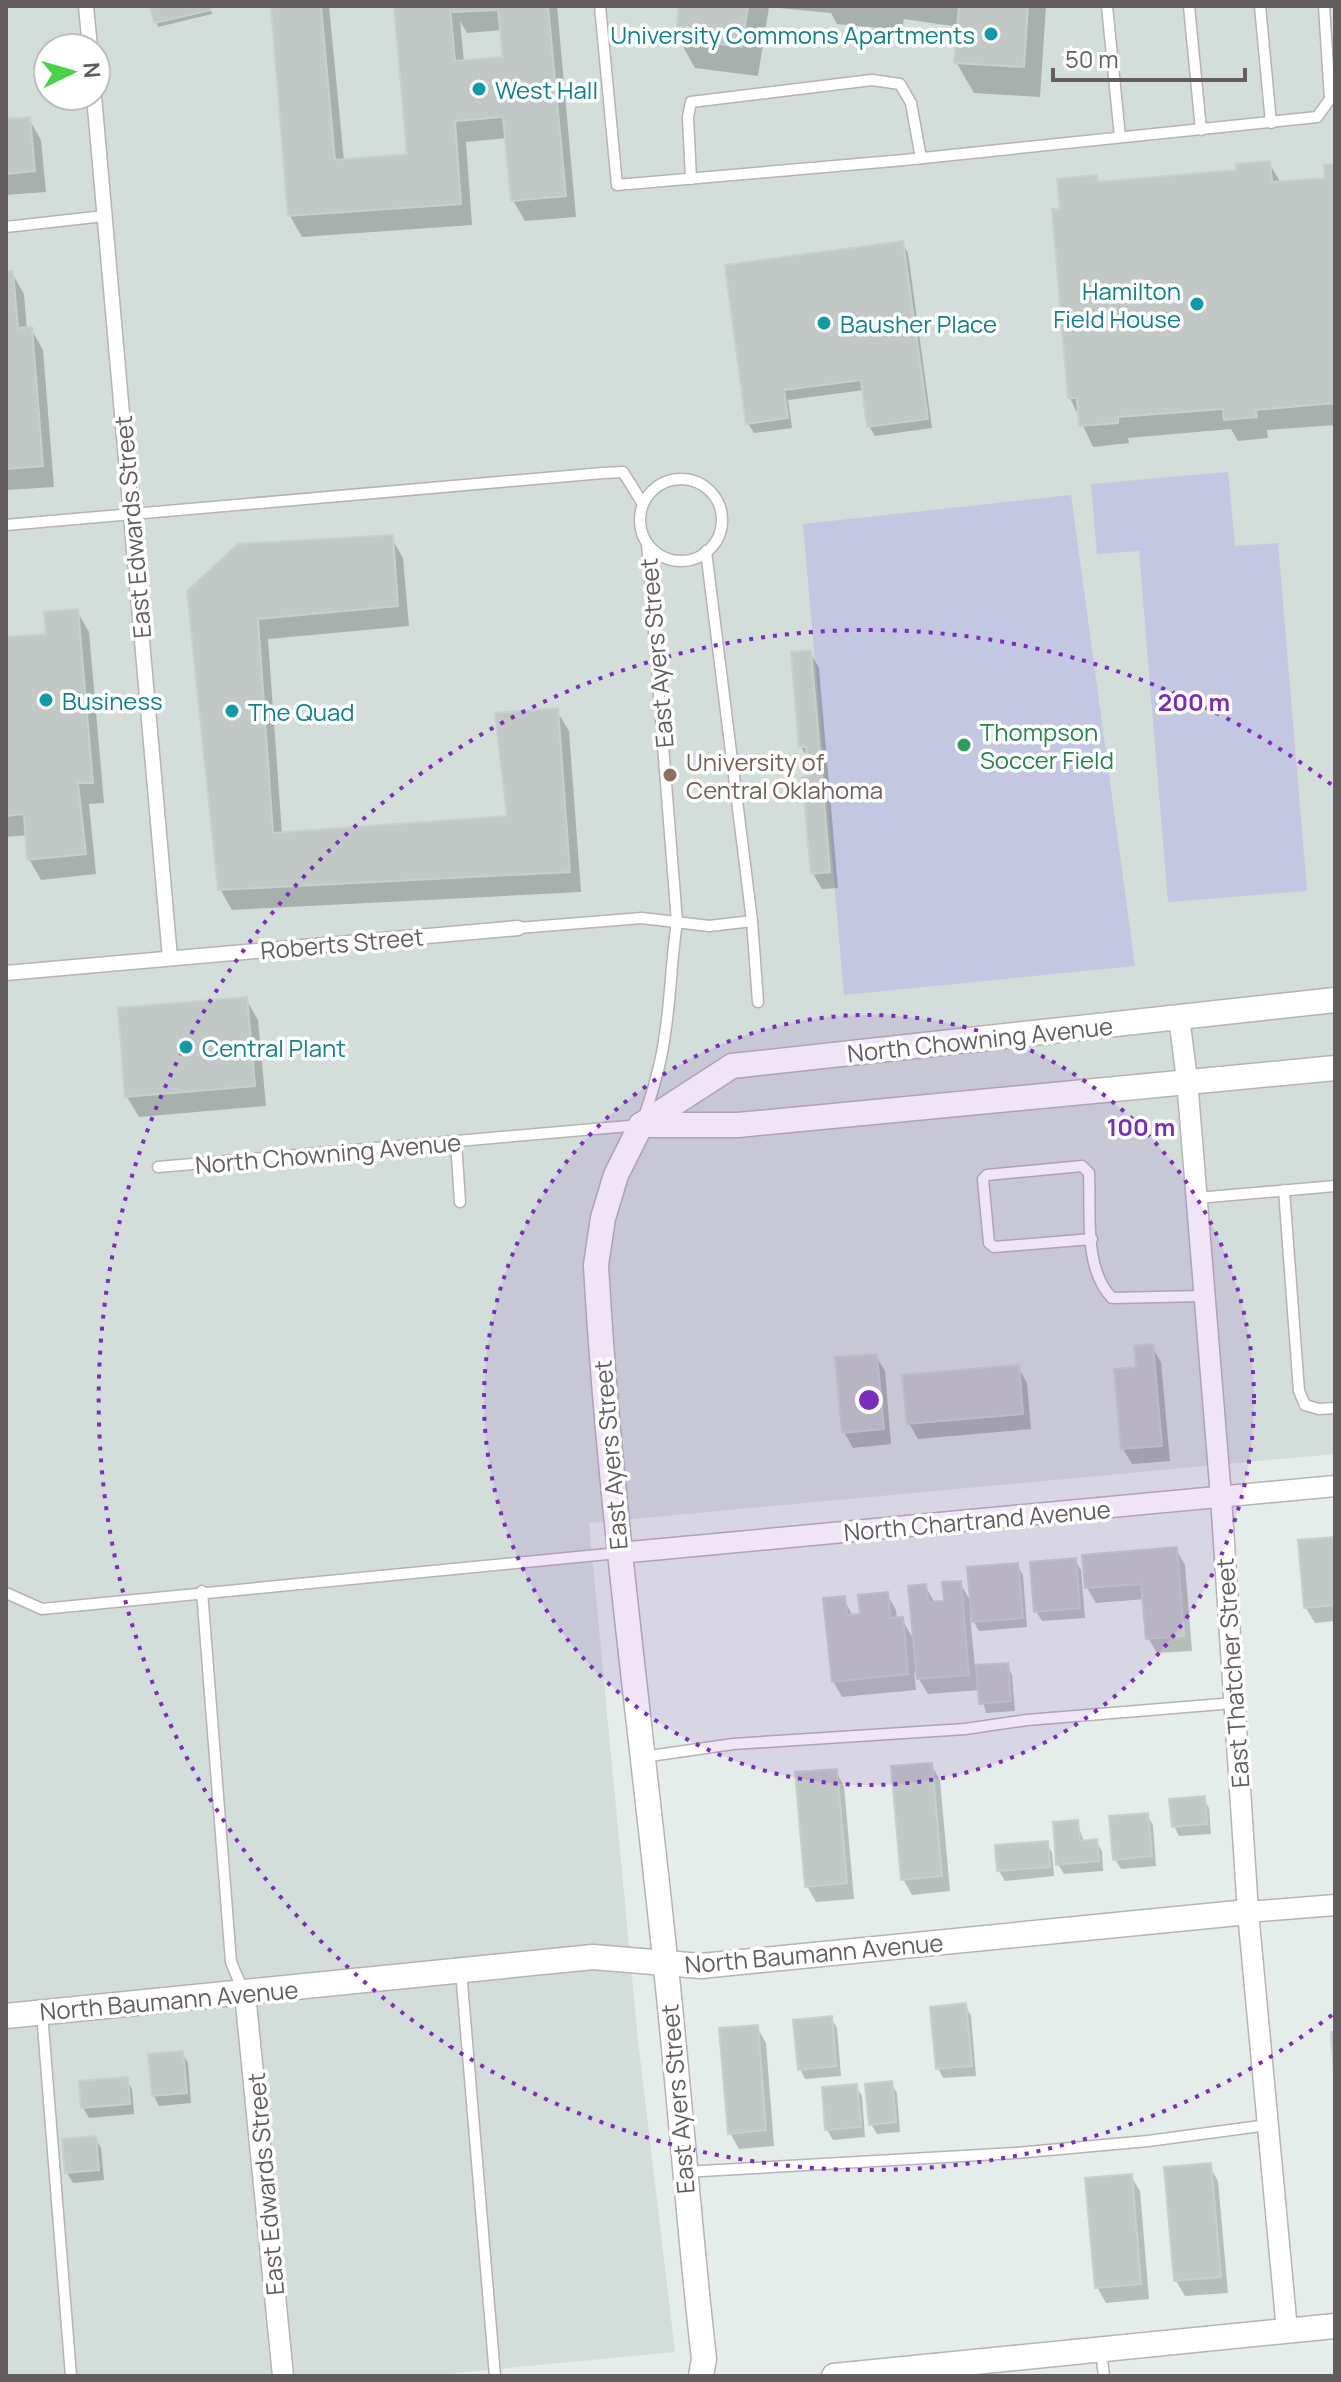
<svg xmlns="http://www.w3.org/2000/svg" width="1341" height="2382" viewBox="0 0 1341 2382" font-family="Manrope,sans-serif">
	<rect width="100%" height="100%" fill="#e5edea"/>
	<!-- education -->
	<path fill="#d3ddd9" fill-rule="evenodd" d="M 6,6 L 1335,6 L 1335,1454 L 589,1523 L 638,2040 L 675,2352 L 426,2376 L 6,2376 ZM 48,48 L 96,48 L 96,96 L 48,96 Z"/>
	<!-- green -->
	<g fill="#c4c7e1">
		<polygon points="1228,472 1235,546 1278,543 1307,891 1168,902 1139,551 1097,554 1091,484"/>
		<polygon points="1071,495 1135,966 844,995 803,524"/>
	</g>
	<!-- shadow -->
	<g fill="#0003" fill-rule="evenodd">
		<polygon points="152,6 210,6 212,14 158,27"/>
		<path d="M 273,6 L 329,6 L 344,161 L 409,156 L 396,6 L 557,6 L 576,217 L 525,221 L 513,200 L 507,138 L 466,142 L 472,225 L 302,237 L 290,216 ZM 460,21 L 467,33 L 502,30 L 505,59 L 464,62 Z"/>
		<polygon points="681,6 1046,6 1040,97 974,93 956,62 959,27 904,19 902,30 837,24 831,13 769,7 758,76 695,68 678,38"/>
		<polygon points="29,119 41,140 46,192 6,195 6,121"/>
		<polygon points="1269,163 1281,183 1327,179 1335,166 1335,425 1267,430 1268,438 1238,441 1231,429 1128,438 1129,443 1093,447 1070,398 1062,211 1096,178 1099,184 1238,172"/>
		<polygon points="902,243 908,253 932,428 875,436 869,426 864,390 788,400 792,428 754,433 748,423"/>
		<polygon points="12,273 24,294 27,330 31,329 43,350 54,487 6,490 6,274"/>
		<polygon points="391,537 403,558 409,626 268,639 282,834 509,818 557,711 569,731 581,892 232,910 220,889 190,592"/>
		<polygon points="77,611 89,632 104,803 89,804 96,874 41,880 29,859 28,835 6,837 6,639 48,636"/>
		<polygon points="810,652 819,668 838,888 822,889 813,874 809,760 801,747"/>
		<polygon points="246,999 258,1020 266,1106 139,1117 127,1097"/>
		<polygon points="1152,1347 1161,1362 1170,1461 1132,1464 1123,1449 1138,1368"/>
		<polygon points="876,1356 885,1371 891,1444 853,1448 844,1432"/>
		<polygon points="1018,1367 1027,1383 1031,1429 918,1439 909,1423"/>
		<polygon points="1335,1539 1335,1621 1315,1623 1306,1608"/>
		<polygon points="1176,1549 1185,1565 1192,1651 1157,1653 1148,1638 1145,1599 1096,1603 1087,1588"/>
		<polygon points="1075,1560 1081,1570 1085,1618 1042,1621 1036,1611"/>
		<polygon points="1017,1565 1023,1575 1027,1627 979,1631 970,1615 975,1667 1007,1665 1012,1675 1015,1711 986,1713 980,1690 928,1694 914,1671 916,1690 842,1697 833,1681 843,1598 853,1616 862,1615 887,1594 896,1610 897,1620 902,1619 915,1642 925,1586 935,1603 946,1602 960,1583 972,1604"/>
		<polygon points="931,1765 940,1780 950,1891 912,1895 903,1879"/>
		<polygon points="835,1771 844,1786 854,1899 816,1902 807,1886"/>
		<polygon points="1203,1798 1209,1808 1211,1834 1179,1836 1174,1826"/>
		<polygon points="1147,1815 1153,1825 1156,1866 1121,1869 1115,1859"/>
		<polygon points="1077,1822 1084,1842 1096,1841 1102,1851 1103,1871 1064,1874 1058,1864"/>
		<polygon points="1047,1843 1052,1853 1054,1876 1005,1881 999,1871"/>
		<polygon points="965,2005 971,2016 976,2076 943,2078 938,2068"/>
		<polygon points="831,2018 837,2028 841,2076 805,2079 800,2069"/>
		<polygon points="757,2027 766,2043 774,2146 739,2149 730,2133"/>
		<polygon points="182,2053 188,2063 191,2103 159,2106 154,2096"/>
		<polygon points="126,2079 132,2089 134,2114 89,2118 83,2108"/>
		<polygon points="891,2083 897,2093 900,2132 877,2134 871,2124"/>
		<polygon points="856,2086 862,2096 865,2137 833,2140 827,2130"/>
		<polygon points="95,2138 101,2148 104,2180 73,2183 67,2173"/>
		<polygon points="1209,2165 1218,2181 1228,2293 1185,2296 1176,2281 1166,2169"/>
		<polygon points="1131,2176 1140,2191 1149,2299 1106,2303 1097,2287"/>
	</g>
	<!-- building -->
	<g fill="#c1c8c5" stroke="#c4d1cc" stroke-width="2">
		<polygon points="150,6 210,6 211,10 154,23"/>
		<polygon points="271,6 321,6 335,160 407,154 394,6 450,6 455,61 503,57 498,10 453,12 453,6 548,6 566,196 511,201 503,117 455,121 461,204 288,216"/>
		<polygon points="679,6 748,6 742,47 676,38"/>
		<polygon points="959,6 1028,6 1024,67 954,63"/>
		<polygon points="30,117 35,171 6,174 6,119"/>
		<polygon points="1270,161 1272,182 1325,178 1324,165 1335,164 1335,403 1256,410 1257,417 1224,420 1223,409 1118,417 1118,423 1079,426 1077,398 1068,398 1052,209 1060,209 1057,179 1097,175 1097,182 1236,170 1236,164"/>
		<polygon points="903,241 928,419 867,427 861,380 784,390 788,418 746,424 725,265"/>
		<polygon points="13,271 18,328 32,327 43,466 6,469 6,272"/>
		<polygon points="393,535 398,606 258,619 273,833 507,816 495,713 558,708 570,872 218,890 187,591 238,544"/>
		<polygon points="78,609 93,783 78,783 86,854 27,860 24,814 6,816 6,637 46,634 44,612"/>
		<polygon points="811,650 830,872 811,874 802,777 808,776 806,747 799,747 791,652"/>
		<polygon points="247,997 255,1086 125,1097 118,1008"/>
		<polygon points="1153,1344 1162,1446 1121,1449 1114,1369 1136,1367 1134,1346"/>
		<polygon points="877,1354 884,1429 842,1433 835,1357"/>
		<polygon points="1019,1365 1023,1414 907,1424 902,1375"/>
		<polygon points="1335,1537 1335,1605 1304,1608 1298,1540"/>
		<polygon points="1177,1547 1184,1636 1146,1639 1141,1584 1085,1588 1082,1555"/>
		<polygon points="1076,1558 1080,1608 1034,1612 1030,1562"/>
		<polygon points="1018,1563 1023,1618 972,1622 967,1567"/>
		<polygon points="961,1581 969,1675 917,1679 908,1586 926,1584 928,1602 944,1601 942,1582"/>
		<polygon points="888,1592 890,1618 903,1617 908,1674 832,1682 823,1598 845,1596 847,1615 860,1614 858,1595"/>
		<polygon points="1008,1663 1011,1701 979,1704 976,1665"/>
		<polygon points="932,1763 942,1876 901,1880 891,1766"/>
		<polygon points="837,1769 847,1883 805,1887 795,1772"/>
		<polygon points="1205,1796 1207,1824 1172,1827 1169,1799"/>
		<polygon points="1148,1813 1152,1856 1113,1860 1109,1816"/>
		<polygon points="1078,1820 1080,1841 1097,1839 1099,1861 1056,1865 1053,1822"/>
		<polygon points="1048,1841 1050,1867 997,1871 995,1845"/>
		<polygon points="966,2003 972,2066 936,2069 930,2007"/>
		<polygon points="832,2016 836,2066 798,2070 793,2020"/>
		<polygon points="758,2025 766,2130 728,2134 719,2028"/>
		<polygon points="1331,2032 1335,2032 1335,2074 1334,2074"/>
		<polygon points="183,2051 187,2093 152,2096 148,2054"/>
		<polygon points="128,2077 130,2104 81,2108 79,2081"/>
		<polygon points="892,2081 896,2122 869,2125 865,2084"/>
		<polygon points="857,2084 861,2127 825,2130 822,2087"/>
		<polygon points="96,2136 99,2170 65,2173 62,2139"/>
		<polygon points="1211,2163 1221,2277 1174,2281 1164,2167"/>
		<polygon points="1132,2174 1141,2284 1095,2288 1085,2178"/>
	</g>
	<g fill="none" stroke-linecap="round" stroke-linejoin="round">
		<!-- service casing -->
		<g stroke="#b8b2b5" stroke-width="13">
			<g id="service">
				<polyline points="600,6 617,185 904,160 1317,117 1330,99 1324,6"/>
				<polyline points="1107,6 1120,137"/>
				<polyline points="1189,6 1201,130"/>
				<polyline points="1260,6 1271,123"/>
				<polyline points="691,179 688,117 691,102 872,80 900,84 911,103 921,158"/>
				<polyline points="6,227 104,216"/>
				<circle cx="681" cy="520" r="41"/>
				<polyline points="6,525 603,473 623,472 643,504"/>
				<polyline points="706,551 752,921 758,1002"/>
				<polyline points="518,928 642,918 709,926 752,921"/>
				<polyline points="456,1142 460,1202"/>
				<path d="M 158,1167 L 641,1125 C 652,1095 661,1066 665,1034 C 671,997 671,960 677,922 L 647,543"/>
				<polyline points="1284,1190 1299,1391 1305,1405 1319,1409 1335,1408"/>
				<polyline points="1197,1198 1335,1186"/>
				<path d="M 1092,1239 L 994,1247 L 989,1243 L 983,1179 L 987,1175 L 1082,1166 L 1089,1173 C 1091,1213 1083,1268 1112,1298 L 1204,1296"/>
				<polyline points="202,1591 231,1962 244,1993"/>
				<polyline points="6,1593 42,1609 618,1553"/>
				<polyline points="643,1757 733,1744 965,1729 1027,1720 1234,1703"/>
				<polyline points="461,1971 495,2376"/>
				<polyline points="42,2013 71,2376"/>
				<polyline points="684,2172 1015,2153 1148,2141 1268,2125"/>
				<polyline points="1101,2351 1104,2376"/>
			</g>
		</g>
		<!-- pedestrian casing -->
		<g stroke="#b8b2b5" stroke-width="17">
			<g id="pedestrian">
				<polyline points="86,6 90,48"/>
				<polyline points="94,96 170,958"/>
				<polyline points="6,973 518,928"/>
			</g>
		</g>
		<!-- minor casing -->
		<g stroke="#b8b2b5" stroke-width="23">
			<g id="minor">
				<polyline points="1179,1017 1187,1080 1221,1497 1248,1912 1287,2330"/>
				<polyline points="619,1553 1335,1486"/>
				<polyline points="1248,1912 1335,1905"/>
				<polyline points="245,1993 283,2376"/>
			</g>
		</g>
		<!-- tertiary casing -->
		<g stroke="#b8b2b5" stroke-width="27">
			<g id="tertiary">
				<path d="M 641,1125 L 616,1175 L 603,1218 L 596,1265 C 609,1500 642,1734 666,1968 C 680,2098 689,2228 704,2359 L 701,2376"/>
				<polyline points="641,1125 732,1066 1335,1000"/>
				<polyline points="641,1125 738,1125 1335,1068"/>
				<polyline points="6,2016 593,1957 701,1966 1248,1912"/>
				<polyline points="834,2376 1335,2326"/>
			</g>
		</g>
		<!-- service -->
		<use href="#service" stroke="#fff" stroke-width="10"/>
		<!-- pedestrian -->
		<use href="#pedestrian" stroke="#fff" stroke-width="14"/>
		<!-- minor -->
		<use href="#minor" stroke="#fff" stroke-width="20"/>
		<!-- tertiary -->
		<use href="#tertiary" stroke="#fff" stroke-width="24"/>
	</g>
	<!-- distance rings -->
	<circle cx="869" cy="1400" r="385" fill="#7b2cbf" fill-opacity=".12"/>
	<g fill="none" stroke="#7b2cbf" stroke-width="4" stroke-dasharray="4 8">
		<circle cx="869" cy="1400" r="385"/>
		<path d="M1332 2015A770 770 0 1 1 1332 785"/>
	</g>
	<!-- markers -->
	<g fill="#0f9aa8" stroke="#fff" stroke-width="3">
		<circle cx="991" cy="34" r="8"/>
		<circle cx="479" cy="89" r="8"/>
		<circle cx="1197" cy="304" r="8"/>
		<circle cx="824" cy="323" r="8"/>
		<circle cx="46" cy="700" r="8"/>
		<circle cx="232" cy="711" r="8"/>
		<circle cx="186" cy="1047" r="8"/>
	</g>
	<circle fill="#2e9e5b" stroke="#fff" stroke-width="3" cx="964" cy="745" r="8"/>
	<circle fill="#8d6e63" stroke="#fff" stroke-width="3" cx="670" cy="775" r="8"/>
	<g text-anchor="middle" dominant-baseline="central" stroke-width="7" stroke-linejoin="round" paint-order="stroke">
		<!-- culture labels -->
		<g font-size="24" fill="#0d838f" stroke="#fff" text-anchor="start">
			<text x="975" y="34" text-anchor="end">University Commons Apartments</text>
			<text x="495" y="89">West Hall</text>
			<text x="1181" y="290" text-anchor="end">Hamilton<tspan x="1181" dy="28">Field House</tspan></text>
			<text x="840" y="323">Bausher Place</text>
			<text x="62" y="700">Business</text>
			<text x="248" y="711">The Quad</text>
			<text x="202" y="1047">Central Plant</text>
		</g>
		<!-- street labels -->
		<g font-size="24" fill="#635d60" stroke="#fff">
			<text transform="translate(132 527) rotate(-95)">East Edwards Street</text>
			<text transform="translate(656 653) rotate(-95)">East Ayers Street</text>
			<text transform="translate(342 943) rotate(-5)">Roberts Street</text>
			<text transform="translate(980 1039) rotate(-6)">North Chowning Avenue</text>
			<text transform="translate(328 1153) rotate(-5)">North Chowning Avenue</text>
			<text transform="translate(610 1455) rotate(-95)">East Ayers Street</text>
			<text transform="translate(977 1520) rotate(-5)">North Chartrand Avenue</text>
			<text transform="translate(1232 1673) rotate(-94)">East Thatcher Street</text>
			<text transform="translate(814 1953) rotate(-5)">North Baumann Avenue</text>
			<text transform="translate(169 2000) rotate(-5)">North Baumann Avenue</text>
			<text transform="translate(677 2099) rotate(-95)">East Ayers Street</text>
			<text transform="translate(265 2184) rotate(-95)">East Edwards Street</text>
		</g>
		<!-- leisure labels -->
		<g font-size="24" fill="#27864d" stroke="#fff" text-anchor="start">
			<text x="980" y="731">Thompson<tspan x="980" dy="28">Soccer Field</tspan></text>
		</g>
		<!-- education labels -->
		<g font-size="24" fill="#785e54" stroke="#fff" text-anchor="start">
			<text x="686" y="761">University of<tspan x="686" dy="28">Central Oklahoma</tspan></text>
		</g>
	</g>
	<circle cx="869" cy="1400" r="12" fill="#7b2cbf" stroke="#fff" stroke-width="4"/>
	<g font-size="24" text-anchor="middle" font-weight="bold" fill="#7b2cbf" stroke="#fff" stroke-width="7" stroke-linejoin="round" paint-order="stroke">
		<text x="1194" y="711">200 m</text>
		<text x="1141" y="1136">100 m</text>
	</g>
	<!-- border -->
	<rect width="1341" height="2382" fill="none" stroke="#635d60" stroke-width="16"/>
	<!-- north arrow -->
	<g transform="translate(72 72) rotate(85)"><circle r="38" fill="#ffffff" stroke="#c1bebf" stroke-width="2"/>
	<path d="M0-6L14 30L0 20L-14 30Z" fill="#47d345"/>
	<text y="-12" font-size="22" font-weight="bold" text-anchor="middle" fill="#635d60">N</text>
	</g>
	<!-- scale -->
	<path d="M1053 68v12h192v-12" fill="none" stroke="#635d60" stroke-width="4"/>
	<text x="1065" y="68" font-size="24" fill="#635d60" stroke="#ffffff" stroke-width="6" paint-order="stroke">50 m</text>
</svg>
